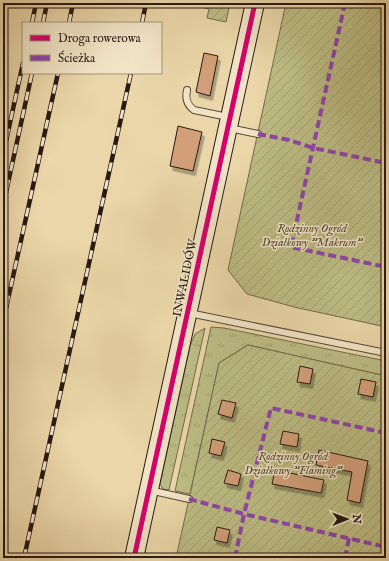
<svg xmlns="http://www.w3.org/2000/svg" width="389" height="561" viewBox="0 0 389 561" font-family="'IM FELL English',serif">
	<defs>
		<pattern id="grass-tufts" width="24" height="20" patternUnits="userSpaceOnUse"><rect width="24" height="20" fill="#bcbc84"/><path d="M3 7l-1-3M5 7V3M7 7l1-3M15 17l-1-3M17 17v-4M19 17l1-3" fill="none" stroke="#a2a171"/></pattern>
		<pattern id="garden-furrows" width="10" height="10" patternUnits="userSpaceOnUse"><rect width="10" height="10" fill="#bcbc84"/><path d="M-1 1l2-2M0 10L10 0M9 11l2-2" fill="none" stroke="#a2a171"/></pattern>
		<filter id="shadow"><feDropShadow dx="2.5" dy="4.5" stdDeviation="0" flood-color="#0004"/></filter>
	</defs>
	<rect width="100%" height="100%" fill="#ead6a8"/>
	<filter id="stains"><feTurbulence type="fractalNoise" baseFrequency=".005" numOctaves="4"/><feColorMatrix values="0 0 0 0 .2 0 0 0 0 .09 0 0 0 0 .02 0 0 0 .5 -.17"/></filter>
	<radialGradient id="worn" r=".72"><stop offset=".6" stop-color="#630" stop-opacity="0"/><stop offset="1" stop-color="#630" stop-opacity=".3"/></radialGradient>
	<!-- grass -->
	<g fill="url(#grass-tufts)" stroke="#726a4c">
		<polygon points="211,327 224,328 386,361 386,376 248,345 219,363 190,494 175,491"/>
		<polygon points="205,328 169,490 163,489 160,484 190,346 195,334"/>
	</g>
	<!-- garden -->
	<g fill="url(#garden-furrows)" stroke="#726a4c">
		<polygon points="197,3 230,3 226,22 207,18 209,9 197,6"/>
		<polygon points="286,3 386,3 386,327 294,307 247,294 228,270"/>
		<polygon points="248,345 386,376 386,558 176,558 219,363"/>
	</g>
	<!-- building -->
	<g fill="#d39f79" stroke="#281913" filter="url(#shadow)">
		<polygon points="204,53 218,56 210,96 196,92"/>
		<polygon points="178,126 202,132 193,171 170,166"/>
		<polygon points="300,366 313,369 310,384 297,382"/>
		<polygon points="361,379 376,382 373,397 358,394"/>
		<polygon points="222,400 236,403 232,418 218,414"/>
		<polygon points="283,431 299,434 297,447 280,444"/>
		<polygon points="212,439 225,442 221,456 209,453"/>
		<polygon points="319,450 368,461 360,503 347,500 352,472 316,465"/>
		<polygon points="228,470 241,474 238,486 224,483"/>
		<polygon points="275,470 324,480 321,493 272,484"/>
		<polygon points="217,527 230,530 227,543 214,540"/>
	</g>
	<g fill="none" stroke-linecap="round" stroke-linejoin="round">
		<!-- lane casing -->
		<g stroke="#584838" stroke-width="8">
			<g id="lane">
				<path d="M 187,90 C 185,99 187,105 194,110 L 228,117"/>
				<polyline points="229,128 258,134"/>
				<polyline points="189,313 386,353"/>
				<polyline points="149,490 189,499"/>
			</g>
		</g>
		<!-- secondary casing -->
		<g stroke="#281913" stroke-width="20">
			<polyline id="secondary" points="134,558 255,3"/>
		</g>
		<!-- lane -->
		<use href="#lane" stroke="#f1e4c6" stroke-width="6"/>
		<!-- secondary -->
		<use href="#secondary" stroke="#f1e4c6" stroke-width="18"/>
		<!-- rail casing -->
		<g stroke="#281913" stroke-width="4.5">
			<g id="rail">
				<polyline points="32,23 36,3"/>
				<polyline points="43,23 47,3"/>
				<polyline points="69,23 73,3"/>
				<polyline points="142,23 146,3"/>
				<polyline points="3,155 23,63"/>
				<polyline points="3,206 32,73"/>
				<polyline points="3,322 58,73"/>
				<polyline points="24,558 131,73"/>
			</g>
		</g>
		<!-- rail -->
		<use href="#rail" stroke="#f1e4c6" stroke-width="3" stroke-dasharray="9" stroke-linecap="butt"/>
		<!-- quiet -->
		<g stroke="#8e44ad" stroke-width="4" stroke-dasharray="8 4" stroke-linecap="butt">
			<polyline points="345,3 291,247 386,267"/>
			<polyline points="258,134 289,140 313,148 386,163"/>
			<polyline points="189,499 244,514 386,547"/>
			<polyline points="235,558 244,514 271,408 386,433"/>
			<polyline points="345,558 349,538"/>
		</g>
		<!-- cycleway casing -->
		<g stroke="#f1e4c6" stroke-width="8">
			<polyline id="cycleway" points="134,558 255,3"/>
		</g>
		<!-- cycleway -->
		<use href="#cycleway" stroke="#d6006c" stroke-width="5"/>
	</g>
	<g text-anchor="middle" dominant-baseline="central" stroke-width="3" stroke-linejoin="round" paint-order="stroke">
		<!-- park labels -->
		<g font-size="12" font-style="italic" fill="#544a35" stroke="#f1e4c6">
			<text x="312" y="228">Rodzinny Ogród<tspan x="312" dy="14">Działkowy "Makrum"</tspan></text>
			<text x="293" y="456">Rodzinny Ogród<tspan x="293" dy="14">Działkowy "Flaming"</tspan></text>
		</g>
		<!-- street labels -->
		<g font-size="12" fill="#281913" stroke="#f1e4c6">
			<text transform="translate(185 278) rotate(-78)">INWALIDÓW</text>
		</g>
	</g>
	<!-- margin -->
	<rect width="389" height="561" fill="none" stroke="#ead6a8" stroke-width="16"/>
	<rect x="4" y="4" width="381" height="553" fill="none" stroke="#281913" stroke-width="2"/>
	<rect x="8" y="8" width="373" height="545" fill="none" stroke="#281913"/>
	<!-- legend -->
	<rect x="22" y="22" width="140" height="52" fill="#f1e4c6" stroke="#a1937e"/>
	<rect x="30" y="35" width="20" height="6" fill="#d6006c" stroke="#a1937e"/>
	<text x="58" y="42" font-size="12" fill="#281913">Droga rowerowa</text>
	<rect x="30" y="55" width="20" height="6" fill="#8e44ad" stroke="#a1937e"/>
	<text x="58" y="62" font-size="12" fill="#281913">Ścieżka</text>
	<!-- north arrow -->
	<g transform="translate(347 519) rotate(89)" stroke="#f1e4c6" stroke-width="3" paint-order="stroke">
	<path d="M0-3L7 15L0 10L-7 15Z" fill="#281913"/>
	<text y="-6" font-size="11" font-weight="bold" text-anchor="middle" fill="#281913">N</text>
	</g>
	<rect width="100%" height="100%" filter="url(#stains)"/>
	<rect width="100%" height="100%" fill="url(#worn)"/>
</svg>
